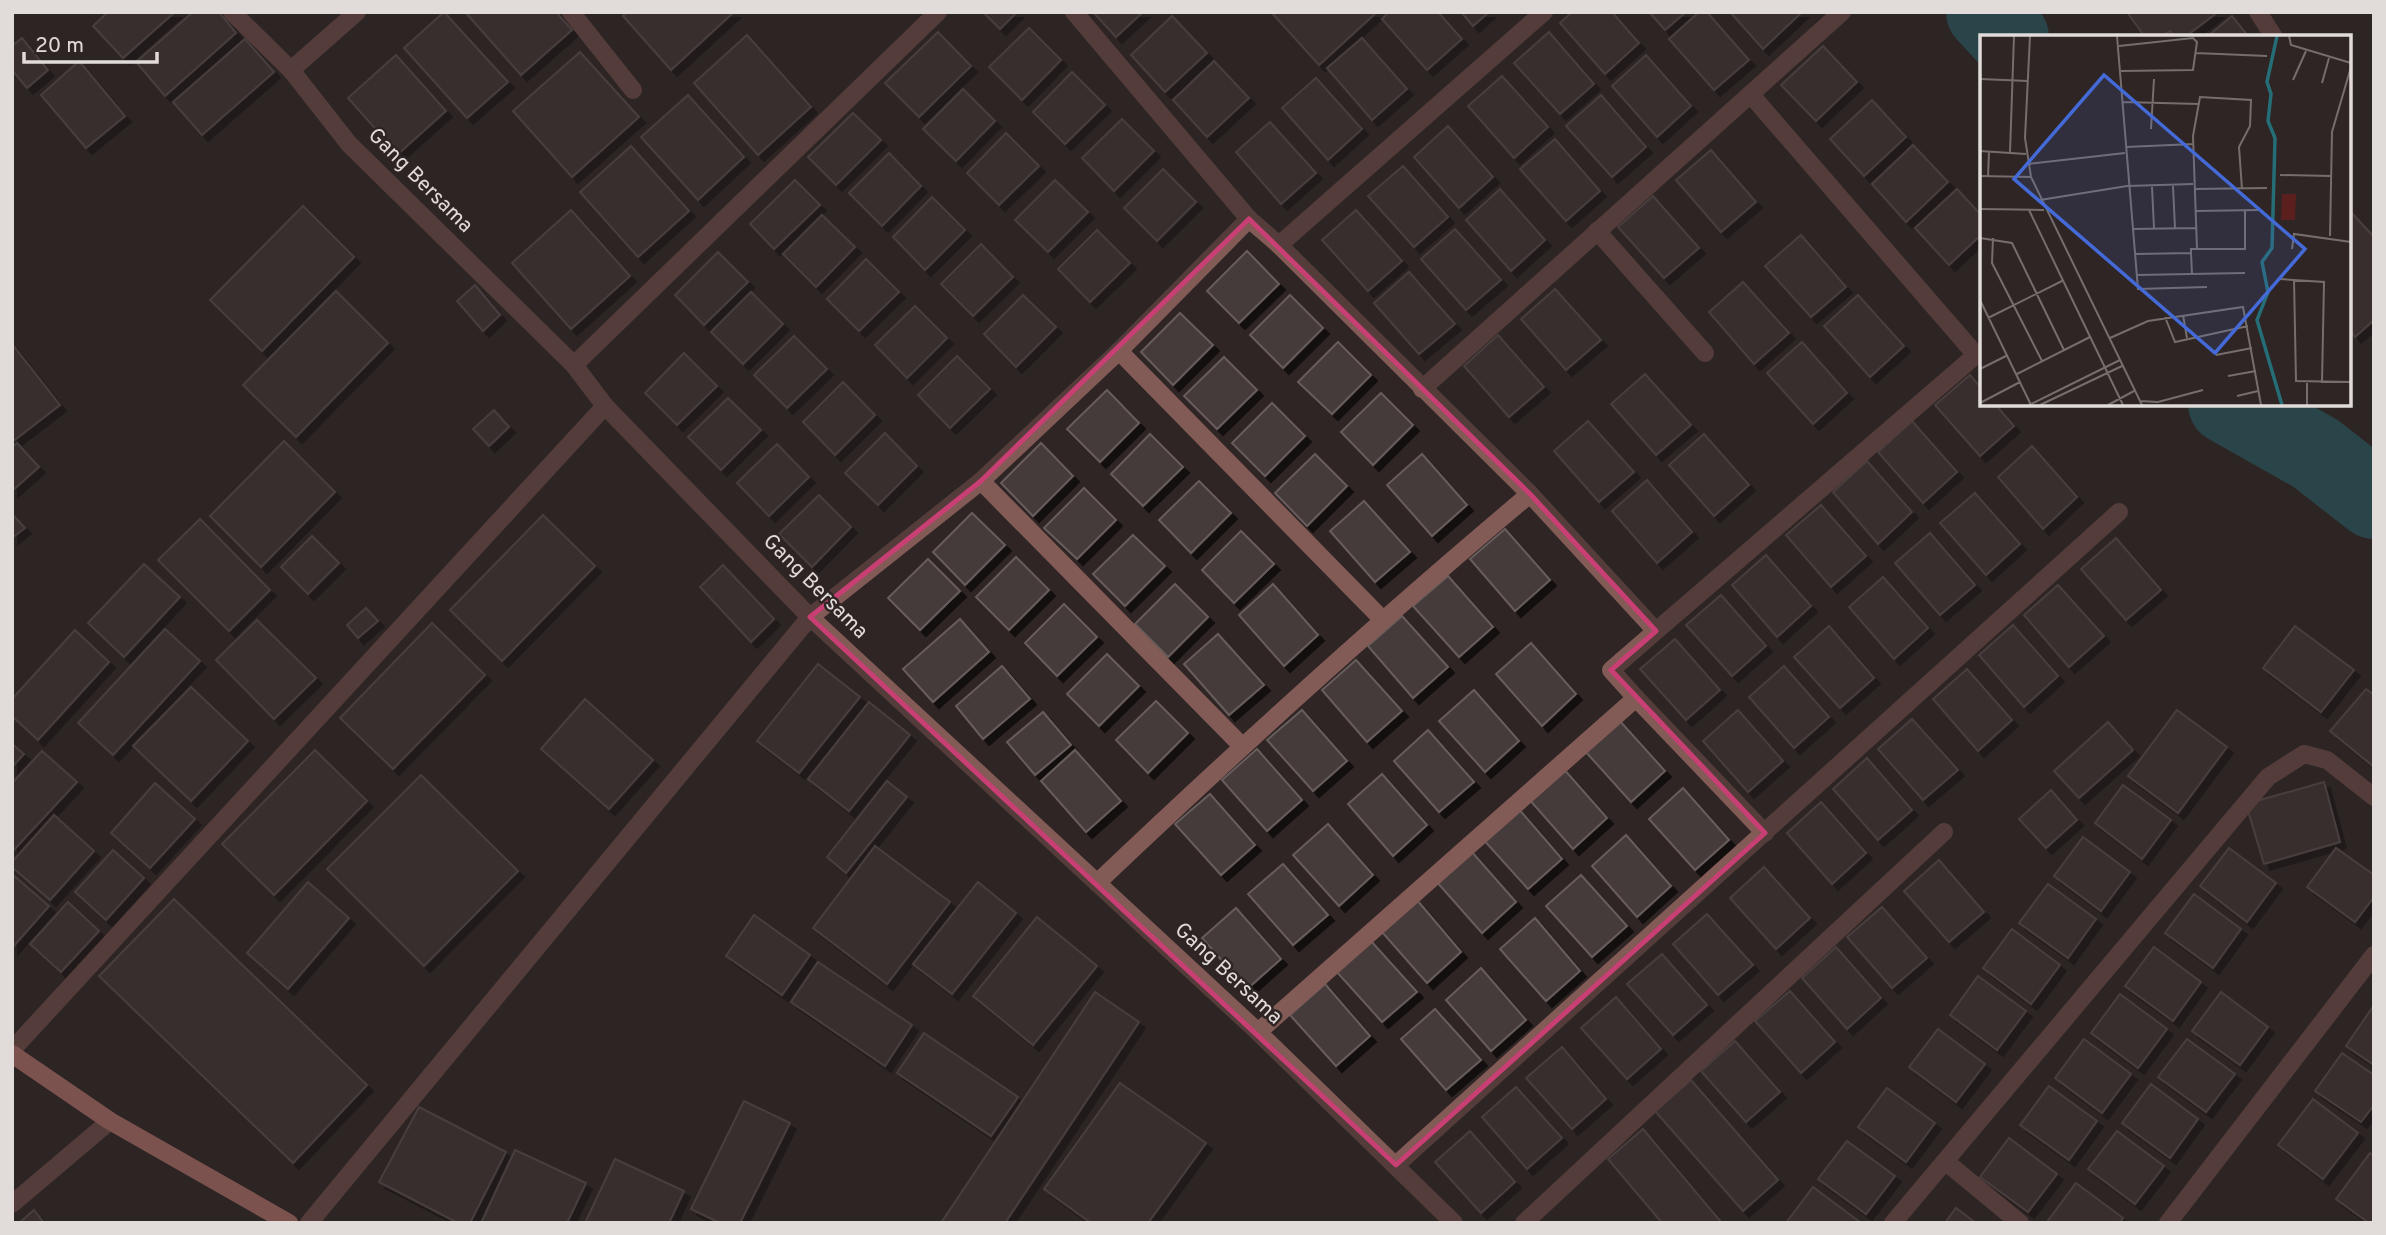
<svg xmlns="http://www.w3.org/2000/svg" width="2386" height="1235" viewBox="0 0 2386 1235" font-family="Overpass,sans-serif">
	<defs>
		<filter id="shadow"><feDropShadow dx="6" dy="6" stdDeviation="0" flood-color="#0009"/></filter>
	</defs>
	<rect width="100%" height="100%" fill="#2e2524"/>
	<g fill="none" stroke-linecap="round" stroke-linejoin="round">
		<!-- river -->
		<g stroke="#266e77" stroke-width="80">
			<polyline points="1986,12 2009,37"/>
			<polyline points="2228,404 2315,453 2374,499"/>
		</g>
	</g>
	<!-- building -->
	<g fill="#443b3a" stroke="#675d5c" stroke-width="2" filter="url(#shadow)">
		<polygon points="108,12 175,12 123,58 93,26"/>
		<polygon points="193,12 219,12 236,33 165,96 136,62"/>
		<polygon points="444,12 508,82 467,118 404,48"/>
		<polygon points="465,12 556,12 572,30 521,75"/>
		<polygon points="627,12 734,12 671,70 623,16"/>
		<polygon points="983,12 1017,12 1000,29"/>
		<polygon points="1093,12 1143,12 1116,37"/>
		<polygon points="1271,12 1377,12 1319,65"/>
		<polygon points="1389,12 1438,12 1462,39 1427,70 1382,19"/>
		<polygon points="1461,12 1489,12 1473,26"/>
		<polygon points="1572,12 1612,12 1639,43 1605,74 1560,23"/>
		<polygon points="1649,12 1686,12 1665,30"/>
		<polygon points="1699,12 1707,12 1749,60 1714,90 1669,39"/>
		<polygon points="1730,12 1802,12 1763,49"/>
		<polygon points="2127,12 2218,12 2185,37 2175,37 2170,31 2161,37 2145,37"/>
		<polygon points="1172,16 1207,53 1165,92 1131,55"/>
		<polygon points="2232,16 2249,37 2207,37"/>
		<polygon points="1029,28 1061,60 1022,100 989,67"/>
		<polygon points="938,32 971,66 919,117 885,83"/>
		<polygon points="1549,32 1594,84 1560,114 1514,63"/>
		<polygon points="747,35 811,107 758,155 694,83"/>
		<polygon points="22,38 48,70 27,88 12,70 12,46"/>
		<polygon points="1362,38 1407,89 1372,120 1327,68"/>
		<polygon points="245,39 274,72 202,135 173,102"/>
		<polygon points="1823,46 1857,82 1816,121 1781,85"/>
		<polygon points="580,52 639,117 572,177 513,111"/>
		<polygon points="396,55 446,111 398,154 348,98"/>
		<polygon points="1646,55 1691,106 1657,137 1612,86"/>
		<polygon points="79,61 125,116 86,148 41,95"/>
		<polygon points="1214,61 1249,98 1207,137 1173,100"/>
		<polygon points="1072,72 1105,105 1065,144 1033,112"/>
		<polygon points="1502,76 1548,127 1514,158 1468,106"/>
		<polygon points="1316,78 1362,129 1328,160 1282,108"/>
		<polygon points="963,89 995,121 956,161 923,129"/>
		<polygon points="688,95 744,157 698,200 641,137"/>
		<polygon points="1601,95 1646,147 1612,177 1566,126"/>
		<polygon points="1872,100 1906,137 1864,176 1830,139"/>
		<polygon points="853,113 881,140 836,185 808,157"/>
		<polygon points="1122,119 1154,151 1114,191 1082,158"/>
		<polygon points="1270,122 1316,173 1281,204 1236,152"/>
		<polygon points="1448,126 1493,177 1459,208 1414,157"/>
		<polygon points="1006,133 1039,166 999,205 967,173"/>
		<polygon points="1555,139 1600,191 1566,221 1520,169"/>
		<polygon points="1913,145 1948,182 1906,222 1872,184"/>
		<polygon points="631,146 689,211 638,257 580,192"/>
		<polygon points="1711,150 1756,202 1721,232 1676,180"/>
		<polygon points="889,153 921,186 882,226 849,193"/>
		<polygon points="1403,166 1448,217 1414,247 1368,196"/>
		<polygon points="1163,169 1196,202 1157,241 1124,208"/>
		<polygon points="795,180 820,205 774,249 750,224"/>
		<polygon points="1055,180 1088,212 1048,252 1015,220"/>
		<polygon points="1500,189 1545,240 1511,271 1466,220"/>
		<polygon points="1957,189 1982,216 1982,234 1949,265 1915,228"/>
		<polygon points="1653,196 1699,248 1664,278 1618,227"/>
		<polygon points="932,197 965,230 925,270 893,237"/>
		<polygon points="303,206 354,257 262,351 210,300"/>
		<polygon points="571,210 630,276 571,329 512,263"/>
		<polygon points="1356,210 1402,261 1368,291 1322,240"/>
		<polygon points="2349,210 2374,237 2374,320 2355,337 2349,329"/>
		<polygon points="822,215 855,247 816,287 783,254"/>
		<polygon points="1455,229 1501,280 1466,310 1421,259"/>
		<polygon points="1097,230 1130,263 1090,302 1058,269"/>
		<polygon points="1801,235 1846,287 1811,317 1765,266"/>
		<polygon points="981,244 1013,277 973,316 941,284"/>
		<polygon points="1247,251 1279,284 1239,323 1207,291"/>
		<polygon points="718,252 748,282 704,325 675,295"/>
		<polygon points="866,259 899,292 859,331 827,299"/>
		<polygon points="1409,272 1455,324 1419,354 1374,303"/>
		<polygon points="1743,282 1789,333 1754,364 1709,312"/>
		<polygon points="475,285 500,315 483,331 457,301"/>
		<polygon points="1555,289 1601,340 1566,370 1521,319"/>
		<polygon points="336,291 388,343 296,437 243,385"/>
		<polygon points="751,292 783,324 743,364 711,332"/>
		<polygon points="1023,295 1056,327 1016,367 984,334"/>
		<polygon points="1290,295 1323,328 1283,368 1250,335"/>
		<polygon points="1858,295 1904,346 1870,377 1824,326"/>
		<polygon points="915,306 947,338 907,378 875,345"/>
		<polygon points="1180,313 1213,345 1173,385 1141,352"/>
		<polygon points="1498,335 1544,387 1509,417 1464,366"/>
		<polygon points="794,336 827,369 787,408 754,375"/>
		<polygon points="1338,342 1371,375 1332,414 1298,382"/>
		<polygon points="1802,342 1847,393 1813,424 1767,373"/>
		<polygon points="12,344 60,405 12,442"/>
		<polygon points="684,353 717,386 677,425 645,393"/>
		<polygon points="957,356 990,389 950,428 918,395"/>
		<polygon points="1224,357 1257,390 1217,429 1184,396"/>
		<polygon points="1645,374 1691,425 1656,455 1611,404"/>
		<polygon points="1970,375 1982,389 1982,404 1995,404 2014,426 1980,456 1935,405"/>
		<polygon points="843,382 875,415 835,455 803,422"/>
		<polygon points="1107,390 1139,423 1100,462 1067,429"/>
		<polygon points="1381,393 1413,425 1373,465 1341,432"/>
		<polygon points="728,398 761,430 721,470 688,437"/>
		<polygon points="1272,403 1305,436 1265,476 1232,443"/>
		<polygon points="494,410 509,427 489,446 473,429"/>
		<polygon points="1588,421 1634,472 1599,502 1554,451"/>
		<polygon points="1912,421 1957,472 1923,503 1878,452"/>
		<polygon points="885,433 917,466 878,505 845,473"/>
		<polygon points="1150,434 1183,467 1143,506 1111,474"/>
		<polygon points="1704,434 1749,485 1714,516 1669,465"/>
		<polygon points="284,441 335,492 261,567 210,516"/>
		<polygon points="17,443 39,467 12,491 12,447"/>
		<polygon points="1041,443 1073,476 1033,516 1001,483"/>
		<polygon points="777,444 809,477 769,516 737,483"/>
		<polygon points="2032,446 2077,497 2043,529 1998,477"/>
		<polygon points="1315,454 1347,486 1307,526 1275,493"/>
		<polygon points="1422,454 1467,505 1432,536 1387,485"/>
		<polygon points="1867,461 1912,512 1878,544 1833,492"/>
		<polygon points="1647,480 1692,532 1657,563 1612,511"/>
		<polygon points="1199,481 1231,513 1191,553 1159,520"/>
		<polygon points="1084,488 1116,520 1077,559 1044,528"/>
		<polygon points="1975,493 2020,544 1986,575 1940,523"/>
		<polygon points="819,495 851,527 812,567 779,534"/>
		<polygon points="1364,501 1410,552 1375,582 1330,531"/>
		<polygon points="1821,505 1866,556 1831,587 1786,535"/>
		<polygon points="972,513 1005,545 965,585 933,552"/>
		<polygon points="12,514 25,528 12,538"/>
		<polygon points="543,515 595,566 502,661 450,610"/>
		<polygon points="200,519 270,590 229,631 158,560"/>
		<polygon points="1505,529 1550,580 1515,611 1470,559"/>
		<polygon points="1241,531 1274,564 1234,603 1202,570"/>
		<polygon points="1930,533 1975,585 1940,615 1895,563"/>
		<polygon points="1133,535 1165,566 1125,606 1093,574"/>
		<polygon points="312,536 339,563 308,594 281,567"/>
		<polygon points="2116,538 2161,590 2126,620 2081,569"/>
		<polygon points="1766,555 1811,606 1777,637 1732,585"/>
		<polygon points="1016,557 1049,590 1009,630 976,597"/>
		<polygon points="928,559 960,591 920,630 888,598"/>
		<polygon points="144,564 180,597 124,657 88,623"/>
		<polygon points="723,565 774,619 751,642 700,587"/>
		<polygon points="1448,576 1493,627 1459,657 1413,606"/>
		<polygon points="1883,577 1928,628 1894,659 1849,607"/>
		<polygon points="1175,584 1208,617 1168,657 1135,624"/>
		<polygon points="1273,584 1318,635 1284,666 1239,615"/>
		<polygon points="2058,585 2104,636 2069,667 2024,615"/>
		<polygon points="1721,595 1766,646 1732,676 1686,625"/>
		<polygon points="1064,604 1097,637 1057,676 1025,643"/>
		<polygon points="366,608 378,621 358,638 347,625"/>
		<polygon points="1402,616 1448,667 1413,698 1368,646"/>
		<polygon points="960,619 989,652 933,702 903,669"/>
		<polygon points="257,620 316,678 274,719 216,660"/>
		<polygon points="432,623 485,675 393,769 340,718"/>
		<polygon points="2013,625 2058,676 2024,707 1979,655"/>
		<polygon points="1829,626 1874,678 1840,708 1794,657"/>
		<polygon points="2295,626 2354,670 2321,712 2263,668"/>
		<polygon points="165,629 200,661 113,755 78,723"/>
		<polygon points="75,630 109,662 38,740 12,716 12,699"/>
		<polygon points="1218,634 1264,685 1229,715 1184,664"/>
		<polygon points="1675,639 1720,690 1686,720 1640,669"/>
		<polygon points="1531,643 1576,694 1542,726 1496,674"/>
		<polygon points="1107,654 1139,686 1099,726 1067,694"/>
		<polygon points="1356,660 1402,711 1367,742 1322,690"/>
		<polygon points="818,664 860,697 799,773 757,741"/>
		<polygon points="1002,666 1030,699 983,739 956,706"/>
		<polygon points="1784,666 1829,717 1794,748 1749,697"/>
		<polygon points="1967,669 2012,720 1978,751 1933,699"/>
		<polygon points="191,687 248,741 191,801 133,746"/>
		<polygon points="2366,689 2374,695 2374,767 2330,731"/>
		<polygon points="1474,690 1519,741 1485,772 1439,721"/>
		<polygon points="585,699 653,760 609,809 541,749"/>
		<polygon points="1156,701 1188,733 1148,773 1116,740"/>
		<polygon points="869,702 910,735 849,811 808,779"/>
		<polygon points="1302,710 1347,761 1313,791 1267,740"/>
		<polygon points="1738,710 1783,761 1748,792 1703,741"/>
		<polygon points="2177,710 2227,747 2178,813 2128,776"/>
		<polygon points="1043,712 1071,745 1035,775 1007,742"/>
		<polygon points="1912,719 1958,770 1923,800 1878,749"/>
		<polygon points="1619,720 1665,771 1631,802 1585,751"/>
		<polygon points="2108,722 2133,750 2079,798 2054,771"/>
		<polygon points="1428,730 1474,782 1439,812 1394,761"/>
		<polygon points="12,744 24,754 12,767"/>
		<polygon points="1257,749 1302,800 1267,831 1222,780"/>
		<polygon points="315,750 367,801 274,895 222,844"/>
		<polygon points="1075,750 1121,801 1086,832 1041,781"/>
		<polygon points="42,751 77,782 12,852 12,783"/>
		<polygon points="1867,758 1912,810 1878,840 1833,789"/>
		<polygon points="1562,767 1607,818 1573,849 1528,798"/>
		<polygon points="1382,774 1427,825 1393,856 1348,804"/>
		<polygon points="421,775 518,871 424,966 327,869"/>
		<polygon points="887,781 907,797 846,873 827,857"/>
		<polygon points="2324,782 2340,842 2264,864 2246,804"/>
		<polygon points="155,783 195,819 150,868 111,833"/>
		<polygon points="2123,785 2171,820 2142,859 2095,823"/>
		<polygon points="1683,788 1729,840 1695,870 1649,819"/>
		<polygon points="2051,790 2077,820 2046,848 2019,819"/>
		<polygon points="1210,794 1255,845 1221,875 1175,824"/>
		<polygon points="1821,802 1866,853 1832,884 1787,833"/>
		<polygon points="1517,807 1562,859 1528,889 1482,838"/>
		<polygon points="54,815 94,851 50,900 12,867 12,862"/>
		<polygon points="1328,824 1373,875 1339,906 1293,855"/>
		<polygon points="1626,835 1671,886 1637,917 1592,866"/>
		<polygon points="2083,837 2130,872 2101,911 2054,876"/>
		<polygon points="875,846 950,902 887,984 813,928"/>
		<polygon points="2229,848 2276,883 2247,922 2200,886"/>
		<polygon points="2336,848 2374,875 2374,897 2355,922 2307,887"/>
		<polygon points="113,850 144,878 106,920 75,892"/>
		<polygon points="1471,851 1516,902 1482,933 1436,881"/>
		<polygon points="1939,860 1984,912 1949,942 1904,891"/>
		<polygon points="1283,864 1328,915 1293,945 1248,894"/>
		<polygon points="1764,867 1810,918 1776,949 1730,898"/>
		<polygon points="12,874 49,906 12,948"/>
		<polygon points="1581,875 1627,926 1592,957 1546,906"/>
		<polygon points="308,882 349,918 288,989 247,953"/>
		<polygon points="978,882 1016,913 952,994 913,964"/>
		<polygon points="2048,884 2096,919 2068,958 2019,923"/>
		<polygon points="2194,894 2241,929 2213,968 2165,933"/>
		<polygon points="174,899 367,1085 293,1163 99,976"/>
		<polygon points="1417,900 1461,952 1427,983 1382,932"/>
		<polygon points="68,902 99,931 61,972 30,944"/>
		<polygon points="1882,907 1927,958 1892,988 1847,937"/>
		<polygon points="1236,908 1281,959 1247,989 1202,938"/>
		<polygon points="1707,914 1753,965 1718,995 1673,944"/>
		<polygon points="754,915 810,955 782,995 726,956"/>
		<polygon points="1037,917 1097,966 1033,1045 973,996"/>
		<polygon points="1535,918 1580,971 1546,1001 1500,949"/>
		<polygon points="2012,929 2060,965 2031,1004 1983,968"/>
		<polygon points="1371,941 1417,992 1382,1022 1336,971"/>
		<polygon points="1836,947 1881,998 1847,1029 1802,978"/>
		<polygon points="2154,947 2201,982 2173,1021 2125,986"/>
		<polygon points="1662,954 1707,1005 1673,1035 1627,984"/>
		<polygon points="818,962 912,1025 885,1066 791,1002"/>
		<polygon points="1481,968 1526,1020 1491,1051 1446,1000"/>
		<polygon points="1978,976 2026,1011 1997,1050 1950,1015"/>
		<polygon points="1325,984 1370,1036 1336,1066 1290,1015"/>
		<polygon points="1790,991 1835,1042 1801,1073 1755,1021"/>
		<polygon points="1095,992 1139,1022 1005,1223 941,1223"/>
		<polygon points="2221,992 2268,1027 2240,1065 2192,1031"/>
		<polygon points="2120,994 2167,1029 2138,1068 2091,1033"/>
		<polygon points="1616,997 1661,1049 1627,1079 1581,1028"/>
		<polygon points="2374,1005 2374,1065 2346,1046"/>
		<polygon points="1435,1009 1481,1060 1446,1090 1401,1039"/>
		<polygon points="1938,1029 1985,1064 1956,1102 1909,1067"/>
		<polygon points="924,1033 1018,1097 991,1136 897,1073"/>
		<polygon points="2084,1039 2131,1074 2102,1113 2055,1078"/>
		<polygon points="2187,1039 2235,1074 2206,1112 2158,1077"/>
		<polygon points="1735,1041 1780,1092 1746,1122 1701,1071"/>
		<polygon points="1562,1047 1606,1099 1572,1129 1526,1078"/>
		<polygon points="2342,1053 2374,1075 2374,1105 2361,1122 2315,1091"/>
		<polygon points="1691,1080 1778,1180 1743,1211 1655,1111"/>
		<polygon points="1120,1083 1206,1143 1148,1223 1091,1223 1044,1189"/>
		<polygon points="2151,1084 2198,1119 2170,1158 2122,1123"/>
		<polygon points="2049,1086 2097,1121 2069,1160 2020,1125"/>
		<polygon points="1516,1087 1562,1138 1527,1169 1482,1117"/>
		<polygon points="1887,1088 1935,1123 1906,1162 1858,1127"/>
		<polygon points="2313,1099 2358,1133 2323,1179 2278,1145"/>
		<polygon points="744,1101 790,1123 740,1223 720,1223 691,1209"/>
		<polygon points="419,1107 506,1152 470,1223 458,1223 379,1182"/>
		<polygon points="1643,1129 1722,1223 1662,1223 1608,1159"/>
		<polygon points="1470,1131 1515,1182 1481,1213 1435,1162"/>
		<polygon points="2117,1131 2164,1166 2135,1204 2088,1169"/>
		<polygon points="2009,1138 2057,1174 2028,1212 1980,1177"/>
		<polygon points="1847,1141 1895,1176 1866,1214 1818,1179"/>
		<polygon points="515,1150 586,1183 567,1223 481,1223"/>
		<polygon points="2370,1153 2374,1156 2374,1223 2369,1223 2336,1199"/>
		<polygon points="615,1159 684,1191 669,1223 585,1223"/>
		<polygon points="2076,1183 2123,1218 2120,1223 2047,1222"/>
		<polygon points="1813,1187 1860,1222 1859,1223 1786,1223"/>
		<polygon points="1956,1208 1976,1223 1945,1223"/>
		<polygon points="34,1210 44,1223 19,1223"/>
	</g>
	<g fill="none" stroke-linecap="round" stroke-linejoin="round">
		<!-- minor -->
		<g stroke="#825a56" stroke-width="18">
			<polyline points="232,12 291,70 349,144 574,365 605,406 810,617 1258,1032 1454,1223"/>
			<polyline points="571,12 633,90"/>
			<polyline points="1074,12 1249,219 1279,245 1530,494 1656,631 1611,670 1636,698 1258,1032"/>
			<polyline points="2258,12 2274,37"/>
			<polyline points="291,70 357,12"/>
			<polyline points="1597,231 1705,353"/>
			<polyline points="1279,245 1544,12"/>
			<polyline points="1119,351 1382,619"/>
			<polyline points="574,365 938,12"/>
			<polyline points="1422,389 1842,12"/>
			<polyline points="981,481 1241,745"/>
			<polyline points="1656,631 1976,355 1752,96"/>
			<polyline points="1636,698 1765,833"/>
			<path d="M 1097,883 C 1238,749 1381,619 1530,494"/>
			<polyline points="12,1050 605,406"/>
			<polyline points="1946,1162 2020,1223"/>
			<polyline points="1396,1165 2119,512"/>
			<polyline points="12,1204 110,1121"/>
			<polyline points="309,1223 810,617 981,481 1119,351 1249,219"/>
			<polyline points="1524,1223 1944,832"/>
			<polyline points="1893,1223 2268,777 2304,754 2327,760 2374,797"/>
			<polyline points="2168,1223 2374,955"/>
		</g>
		<!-- primary -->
		<polyline stroke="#dc8b83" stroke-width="18" points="12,1054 110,1121 289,1223"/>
	</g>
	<!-- marked area -->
	<path d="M0 0H2386V1235H0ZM 1249,219 L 1530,494 L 1656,631 L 1611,670 L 1765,833 L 1396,1165 L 810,617 L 981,481 Z" fill="#2e2524" fill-opacity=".55" fill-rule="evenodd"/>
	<path fill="none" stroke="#c83f74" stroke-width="5" stroke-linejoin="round" d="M 1249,219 L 1530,494 L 1656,631 L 1611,670 L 1765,833 L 1396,1165 L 810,617 L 981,481 Z"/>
	<g text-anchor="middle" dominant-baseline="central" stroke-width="5" stroke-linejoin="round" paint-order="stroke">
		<!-- street labels -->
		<g font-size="21" fill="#e1dbda" stroke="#2e2524">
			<text transform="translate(420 181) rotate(45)">Gang Bersama</text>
			<text transform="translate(815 587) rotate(45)">Gang Bersama</text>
			<text transform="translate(1228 974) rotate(43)">Gang Bersama</text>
		</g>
	</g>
	<!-- overview -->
	<g transform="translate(1980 35)">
		<rect width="371" height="371" fill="#2e2524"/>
		<path d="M 302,159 L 316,159 L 315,185 L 301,185 Z" fill="#5b201d"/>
		<path fill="none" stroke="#266e77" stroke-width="3.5" d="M 297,1 L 287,47 L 291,59 L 288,86 L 295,103 L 292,213 L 282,227 L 288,257 L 277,285 L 302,370"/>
		<path fill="none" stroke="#766e6d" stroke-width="2" d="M 50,1 L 45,103 L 51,142 L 162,370M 137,1 L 158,254 L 227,252M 309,1 L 311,10 L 371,28M 139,11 L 213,3 L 217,7 L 213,35 L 141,36M 216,18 L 287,21M 0,44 L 48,46M 313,45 L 326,16M 342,48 L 349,23M 143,67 L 219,69M 171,94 L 174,44M 146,112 L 214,109M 0,116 L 46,119M 30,117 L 34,1M 48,129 L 145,118M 300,140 L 351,141M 0,141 L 51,142M 8,142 L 9,116M 193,151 L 195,193M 172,152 L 174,193M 214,154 L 287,153M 60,165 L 147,151 L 213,149M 0,174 L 64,175M 49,175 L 143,370M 215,176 L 279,175M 152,194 L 217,193M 350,201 L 352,97 L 371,32M 0,203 L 32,208 L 84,315M 13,203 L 12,228 L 62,326M 371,207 L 371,332M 217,214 L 265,214 L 265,176M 312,214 L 314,199 L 371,207M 211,218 L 212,239M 155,219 L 211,218 L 211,214 L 217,214 L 213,101 L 220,62 L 271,65 L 270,91 L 259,112 L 262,154M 156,240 L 265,238M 299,244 L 344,247 L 342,348M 314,244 L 316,346 L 371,347M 0,265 L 51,370M 203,280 L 207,303M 185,282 L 195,307 L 268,291M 8,283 L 82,246M 130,303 L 168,286 L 263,272 L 281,370M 236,320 L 272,313M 0,334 L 28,320M 37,339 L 110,302M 248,341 L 276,336M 257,361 L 278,356M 160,366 L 178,367 L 223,355M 0,368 L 40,347M 49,370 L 140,325M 60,370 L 142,331M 128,370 L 154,356M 327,370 L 327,348"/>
		<path fill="#446ad8" fill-opacity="0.15" stroke="#446ad8" stroke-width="3.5" d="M 124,40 L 325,214 L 235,318 L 34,144 Z"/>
		<rect width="371" height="371" fill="none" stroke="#e1dbda" stroke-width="3.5"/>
	</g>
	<!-- border -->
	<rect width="2386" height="1235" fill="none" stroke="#e1dbda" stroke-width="28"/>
	<!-- scale -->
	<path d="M24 52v10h133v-10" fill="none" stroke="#e1dbda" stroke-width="3.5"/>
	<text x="35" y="52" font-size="21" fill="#e1dbda" stroke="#2e2524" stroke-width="5" paint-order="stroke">20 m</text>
</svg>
